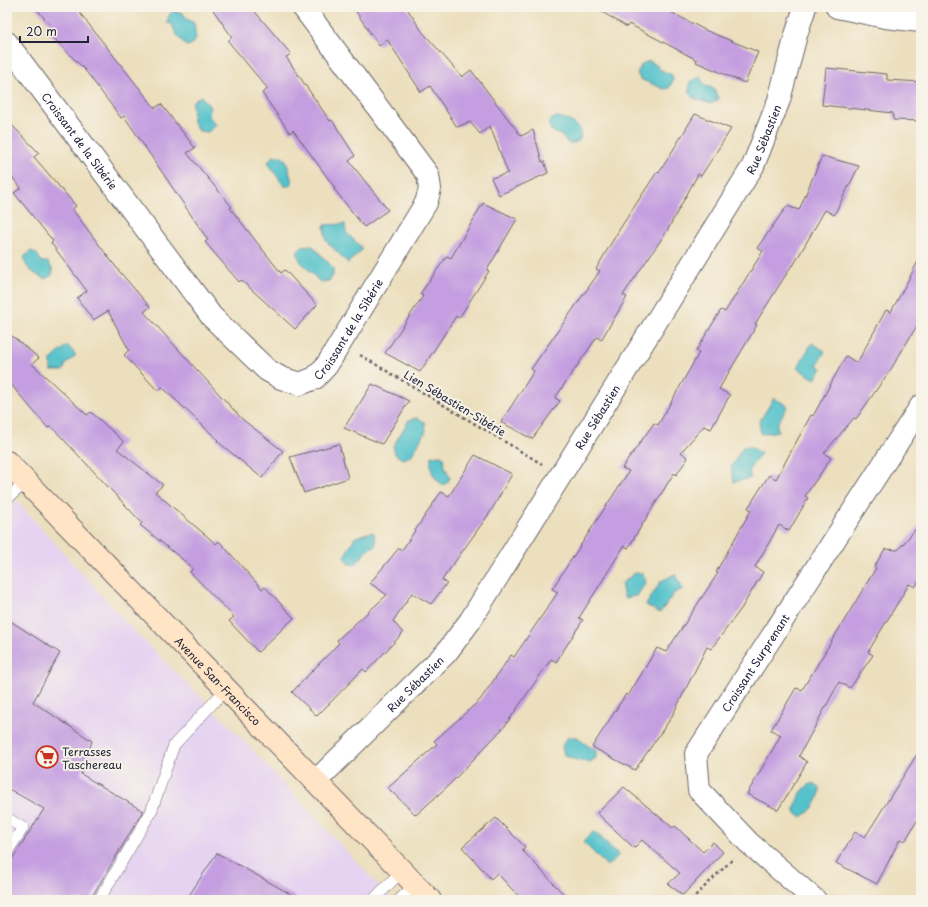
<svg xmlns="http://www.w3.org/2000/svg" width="928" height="907" viewBox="0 0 928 907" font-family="'Playpen Sans',sans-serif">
	<rect width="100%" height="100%" fill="#f7f3e8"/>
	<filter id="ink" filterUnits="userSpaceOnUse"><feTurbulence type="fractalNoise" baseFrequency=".025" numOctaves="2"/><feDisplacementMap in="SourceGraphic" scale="8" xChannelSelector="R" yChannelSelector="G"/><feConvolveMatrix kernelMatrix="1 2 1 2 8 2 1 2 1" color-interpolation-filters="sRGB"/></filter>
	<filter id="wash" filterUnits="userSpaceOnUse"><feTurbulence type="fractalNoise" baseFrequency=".012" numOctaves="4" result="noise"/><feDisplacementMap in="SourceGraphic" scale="16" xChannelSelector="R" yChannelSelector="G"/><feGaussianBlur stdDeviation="0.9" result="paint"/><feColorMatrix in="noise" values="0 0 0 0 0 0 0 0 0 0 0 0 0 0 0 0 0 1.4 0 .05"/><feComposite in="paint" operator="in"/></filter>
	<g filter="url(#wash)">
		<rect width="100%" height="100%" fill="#ecdfbd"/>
		<!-- built -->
		<polygon fill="#e5d3f1" points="7,490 136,633 228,724 392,900 7,900"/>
		<!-- water -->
		<g fill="#54c2cb" stroke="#3b7283">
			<polygon points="173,11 183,13 187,19 194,23 196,39 191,45 186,46 175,32 172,24 167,23 169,15"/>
			<polygon points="649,61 658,66 659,69 672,75 673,80 669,88 664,89 640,79 637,73 642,64"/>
			<polygon points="700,77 705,86 713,88 719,99 711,104 693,98 689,91 690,82"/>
			<polygon points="201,96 210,107 209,116 216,125 208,132 199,131 193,122 192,102"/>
			<path d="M 557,117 C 569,119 586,127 579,141 L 569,144 L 563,137 L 551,130 L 549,125 L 552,119 Z"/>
			<polygon points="274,156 282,156 286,160 292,182 289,186 284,186 268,163 270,159"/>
			<polygon points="345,224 346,232 363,249 348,263 326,241 324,225"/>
			<polygon points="312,245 333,268 333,276 329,281 320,282 300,261 297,252 302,246"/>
			<path d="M 31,251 L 36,253 L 42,262 L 48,262 L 53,270 L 52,275 L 45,279 C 36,275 24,268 24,257 Z"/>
			<polygon points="812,343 825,351 817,365 822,368 815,379 797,368"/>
			<polygon points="67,345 76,355 66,364 63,371 51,371 51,360"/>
			<polygon points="774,398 788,406 777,424 778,431 761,434 759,422"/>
			<polygon points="417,418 425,422 426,431 411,456 402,459 395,454 393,446 409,420"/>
			<polygon points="749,446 761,453 749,470 751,478 734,482 731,467 743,447"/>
			<path d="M 440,455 L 444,457 L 445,467 L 450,478 L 447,483 L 443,485 C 433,478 428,468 432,456 Z"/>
			<path d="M 371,532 L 374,533 L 376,545 C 374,547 369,548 367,550 C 360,557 360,566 349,564 L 344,557 L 355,537 Z"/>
			<polygon points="635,573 643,574 646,582 637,596 624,598 621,584"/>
			<polygon points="675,574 683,589 674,593 660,613 646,605 661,581"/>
			<polygon points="568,737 578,737 584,743 596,751 596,758 590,762 576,760 564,755 562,746"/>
			<path d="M 812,783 L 820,788 C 820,800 812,812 801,817 L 795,813 C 794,802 802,788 812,783 Z"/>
			<polygon points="594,831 619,855 607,866 583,842"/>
		</g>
		<g id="blocks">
			<!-- building -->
			<g fill="#c49ee0">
				<polygon points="35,7 75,7 155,108 161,104 195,148 187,153 232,207 230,208 281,273 285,270 317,305 295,329 241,280 239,282 205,242 208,240 124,116 121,118 85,70 46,30 51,26"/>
				<polygon points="211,7 251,7 291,54 286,57 330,121 332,120 355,156 349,161 388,210 364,227 334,189 335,188 293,130 290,133 262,93 268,89 228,41 232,37"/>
				<polygon points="353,7 406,7 421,30 462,77 471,70 521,136 533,130 542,162 544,161 548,173 499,195 491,178 508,173 490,126 480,134 470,122 457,127 430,86 421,92 387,39 379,46"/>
				<polygon points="594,7 661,7 705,30 758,52 745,83 696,62 697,60 629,24 627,27"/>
				<polygon points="826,68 887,74 887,80 921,82 921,121 893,120 893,113 822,105"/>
				<polygon points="695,114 731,129 701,176 698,174 667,231 623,295 627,297 601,340 597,337 555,398 560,401 532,439 501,422 534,371 531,369 600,271 596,269 619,230 657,172 659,173"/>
				<polygon points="7,120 39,153 34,157 76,206 72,209 119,271 150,307 144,312 242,419 283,451 262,478 217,441 218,440 162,387 158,391 124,355 129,350 108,311 93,320 77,298 87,291 51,243 53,241 14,193 21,188 7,171"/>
				<polygon points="822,156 859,166 834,215 825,210 793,266 792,265 755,324 757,325 719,389 730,395 711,429 704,426 681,452 688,458 676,475 674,473 628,548 624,546 579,618 583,620 556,662 551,659 505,726 451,783 416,815 388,788 437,744 434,741 480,700 511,655 514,657 558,592 552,589 629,471 622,468 654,423 658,425 699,353 696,351 721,310 725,312 763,251 757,248 787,206 799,210"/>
				<polygon points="483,203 517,219 487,270 489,271 459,318 456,316 420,372 385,353 423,296 420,294 447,256 451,258"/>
				<polygon points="921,256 921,319 891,369 856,419 854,418 824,453 831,458 805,496 808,498 789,531 779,525 755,567 763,572 741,609 711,649 707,647 671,718 635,770 592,747 626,694 628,696 657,648 666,652 718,573 716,572 751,510 748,508 769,475 776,479 811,415 813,416 846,356 857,363 886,310 891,312"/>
				<polygon points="7,332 39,358 32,364 87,415 91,412 124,442 117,449 163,485 155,492 216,544 219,541 262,589 265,587 294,618 258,652 229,621 234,617 190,572 193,568 140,525 142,523 51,426 48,428 7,380"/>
				<polygon points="372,384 409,401 382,444 344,428"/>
				<polygon points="339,444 348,478 304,493 290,457"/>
				<polygon points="475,455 512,474 491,511 442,580 447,583 431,604 412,593 393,621 403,633 366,672 363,669 317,716 292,692 339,643 337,640 387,595 370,583 399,548 402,550 441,492 449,496"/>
				<polygon points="921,523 921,578 915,587 909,584 868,652 873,655 850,688 839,682 799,756 807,762 778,810 747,794 781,735 771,730 796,688 802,690 876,568 874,567 885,549 898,550"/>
				<polygon points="7,619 60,653 33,702 92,741 81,774 143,811 90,900 7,900 7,867 44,809 7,788"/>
				<polygon points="921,748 921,814 905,841 900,839 877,884 836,863 855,832 865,837"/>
				<polygon points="624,787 673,828 675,826 703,852 713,842 723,852 683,895 668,884 680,873 642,840 634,848 597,813"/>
				<polygon points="496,818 525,847 522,850 569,900 522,900 497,873 491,879 462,847"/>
				<polygon points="217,853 301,900 186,900"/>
			</g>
		</g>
	</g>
	<g filter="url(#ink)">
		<use href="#blocks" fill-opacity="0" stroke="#696468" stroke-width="1"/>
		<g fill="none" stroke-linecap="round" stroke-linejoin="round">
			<!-- lane casing -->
			<g stroke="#696468" stroke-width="12">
				<g id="lane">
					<polyline points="7,499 26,482"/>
					<polyline points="7,818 23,828 7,852"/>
					<polyline points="99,900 151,812 174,745 226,689"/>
					<polyline points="373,900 402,871"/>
					<polyline points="399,900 415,885"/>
				</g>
			</g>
			<!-- street casing -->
			<g stroke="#696468" stroke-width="24">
				<g id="street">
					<polyline points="837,7 885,17 921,21"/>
					<path id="s1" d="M 7,43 L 212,317 L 267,370 L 281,378 L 300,384 L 315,378 L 327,365 L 426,203 L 430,189 L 428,175 L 303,7"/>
					<path id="s2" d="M 316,781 L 446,653 L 470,621 L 753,166 L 779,100 L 796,35 L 805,7"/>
					<path id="s3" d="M 815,900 L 749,843 L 699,790 L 696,754 L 921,406"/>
				</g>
			</g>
			<!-- secondary casing -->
			<g stroke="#696468" stroke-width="24">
				<g id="secondary">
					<path id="s4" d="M 7,462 L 430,900"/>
				</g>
			</g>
			<!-- path -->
			<g stroke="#696468" stroke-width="2.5" stroke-dasharray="3 3" stroke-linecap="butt">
				<polyline points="360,355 542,464"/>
				<polyline points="691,900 734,858"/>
			</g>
			<!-- lane -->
			<use href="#lane" stroke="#fff" stroke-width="11"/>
			<!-- street -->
			<use href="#street" stroke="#fff" stroke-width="22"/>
			<!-- secondary -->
			<use href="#secondary" stroke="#ffe4c6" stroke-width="22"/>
		</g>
	</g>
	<!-- icons -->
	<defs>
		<g id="supermarket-ring" transform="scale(1.15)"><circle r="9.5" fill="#f7f3e8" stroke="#c8321e" stroke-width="1.5"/><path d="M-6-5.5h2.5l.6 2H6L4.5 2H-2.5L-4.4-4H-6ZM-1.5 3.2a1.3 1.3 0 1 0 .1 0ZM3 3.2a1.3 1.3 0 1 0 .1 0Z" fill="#c8321e"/></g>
	</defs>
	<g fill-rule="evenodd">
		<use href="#supermarket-ring" x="47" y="757"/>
	</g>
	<g text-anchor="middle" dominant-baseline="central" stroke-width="4" stroke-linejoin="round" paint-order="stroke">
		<!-- street labels -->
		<g font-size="11" fill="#22223b" stroke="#f7f3e8">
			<text stroke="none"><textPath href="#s2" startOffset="787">Rue Sébastien</textPath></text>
			<text stroke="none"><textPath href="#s1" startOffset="122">Croissant de la Sibérie</textPath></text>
			<text stroke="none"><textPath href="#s1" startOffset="530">Croissant de la Sibérie</textPath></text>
			<text transform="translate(455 403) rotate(31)">Lien Sébastien-Sibérie</text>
			<text stroke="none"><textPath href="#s2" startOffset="463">Rue Sébastien</textPath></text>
			<text stroke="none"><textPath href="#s3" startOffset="305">Croissant Surprenant</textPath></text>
			<text stroke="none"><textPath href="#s4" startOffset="304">Avenue San-Francisco</textPath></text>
			<text stroke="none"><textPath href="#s2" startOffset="139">Rue Sébastien</textPath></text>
		</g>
		<!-- poi labels -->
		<g font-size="11" fill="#22223b" stroke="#f7f3e8" text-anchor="start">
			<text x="62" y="751">Terrasses<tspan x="62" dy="13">Taschereau</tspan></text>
		</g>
	</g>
	<!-- margin -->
	<rect width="928" height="907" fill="none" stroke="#f7f3e8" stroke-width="24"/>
	<!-- scale -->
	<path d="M20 36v6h68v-6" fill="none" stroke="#22223b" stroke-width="2"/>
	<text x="26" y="36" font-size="12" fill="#22223b" stroke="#f7f3e8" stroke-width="3" paint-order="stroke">20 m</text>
</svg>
